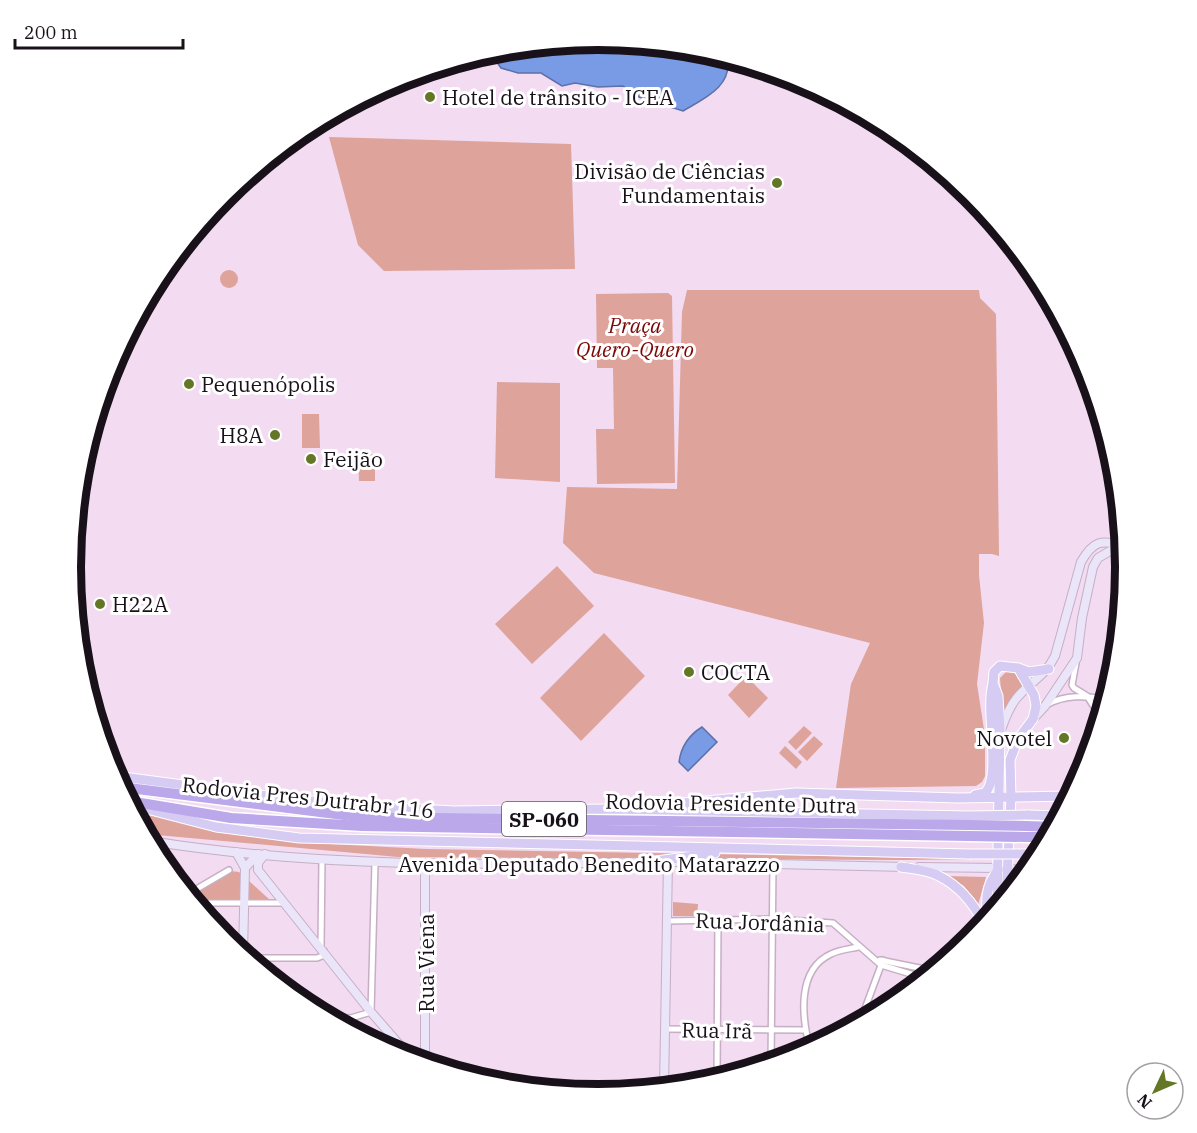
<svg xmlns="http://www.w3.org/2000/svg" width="1197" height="1133" viewBox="0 0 1197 1133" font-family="'IBM Plex Serif',serif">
	<rect width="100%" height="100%" fill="#f3dbf2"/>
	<!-- green -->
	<g fill="#dea39a">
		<polygon points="329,137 571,144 575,269 384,271 358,245"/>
		<circle cx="229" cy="279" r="9"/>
		<polygon points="687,290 979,290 980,298 996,314 999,556 992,554 979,554 979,575 984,623 977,684 985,736 985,776 982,782 976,786 836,788 851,684 870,643 594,573 563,543 567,487 677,489 682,312"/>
		<polygon points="668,293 672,296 675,483 597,484 596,429 614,429 613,368 597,368 596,294"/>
		<polygon points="497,382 560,383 560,482 495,478"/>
		<polygon points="302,414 319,414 320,448 302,448"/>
		<polygon points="358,454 375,454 375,481 359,481"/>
		<polygon points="557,566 594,606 532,664 495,624"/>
		<polygon points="604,633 645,676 581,741 540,698"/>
		<polygon points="1008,670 1016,673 1023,684 1013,697 1003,717 1000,678"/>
		<polygon points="746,676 768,698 749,718 728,695"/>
		<polygon points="804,726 812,733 796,750 788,742"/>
		<polygon points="814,736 823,744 807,761 798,752"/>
		<polygon points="785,746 802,762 796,769 779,753"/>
		<polygon points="134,810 292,842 426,849 981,859 903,860 398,857 146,834"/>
		<polygon points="231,871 239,872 270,900 192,899 190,896"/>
		<polygon points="946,876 986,877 978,905 964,886"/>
		<polygon points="673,902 698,904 697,916 673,916"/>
	</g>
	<!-- water -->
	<g fill="#799ae4" stroke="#5c71a7" stroke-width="1.5">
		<path d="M 599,39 L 702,49 L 727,57 C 734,86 703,99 683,111 L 639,97 L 623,86 L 598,87 L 575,83 L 562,86 L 541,73 L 518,73 L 501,68 L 489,51 Z"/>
		<path d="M 702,727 L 717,742 L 688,771 L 679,762 C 681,747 689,735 702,727 Z"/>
	</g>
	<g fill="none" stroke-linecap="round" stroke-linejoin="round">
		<!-- street casing -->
		<g stroke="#c6afc5" stroke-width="8">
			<g id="street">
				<polyline points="1076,663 1072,685 1074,688 1087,696 1101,718"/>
				<path d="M 1046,705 C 1066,694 1086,696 1107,699"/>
				<polyline points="188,894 229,870"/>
				<polyline points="195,903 284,903"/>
				<polyline points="667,921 772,919 833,923 881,965 924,978"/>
				<polyline points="321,946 322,859"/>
				<polyline points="248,958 317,958 322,956 324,951"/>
				<polyline points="880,960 934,971"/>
				<polyline points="328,1017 351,1018 371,1012 375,863"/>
				<polyline points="860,1022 883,960"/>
				<polyline points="665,1029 805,1030"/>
				<path d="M 810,1049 C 802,1018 796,970 831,954 C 839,950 849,949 858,947"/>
				<polyline points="771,1063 773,863"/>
				<polyline points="717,1079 718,919"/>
			</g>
		</g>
		<!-- secondary casing -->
		<g stroke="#c6afc5" stroke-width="10">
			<g id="secondary">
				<polyline points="1033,719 1045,706 1077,658 1082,618 1093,567 1098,558 1110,551 1124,551"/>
				<path d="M 1001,730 C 1005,719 1008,709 1016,699 C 1029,682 1044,678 1055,656 L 1081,562 C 1093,541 1101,539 1124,546"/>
				<path d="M 150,841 C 317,868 486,865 655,862"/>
				<polyline points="236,852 245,868 243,953"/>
				<polyline points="265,854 258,863 258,870 371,1012 411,1058"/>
				<polyline points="676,862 907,867"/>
				<polyline points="919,867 998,868"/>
				<polyline points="245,868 258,854"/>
				<polyline points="1006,869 1029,870"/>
				<polyline points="425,1062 425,864"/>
				<polyline points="664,1088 668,862"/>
			</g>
		</g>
		<!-- primary casing -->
		<g stroke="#fff" stroke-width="11">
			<g id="primary">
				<polyline points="1018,668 1029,672 1049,669"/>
				<polyline points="115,776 283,798 362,806 454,811 610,809 969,816"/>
				<path d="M 975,795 L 985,793 C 1002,777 985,709 993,684"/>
				<polyline points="660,805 796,793 958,798 1071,796"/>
				<polyline points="135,806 216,827 299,838 969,854"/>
				<polyline points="1027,815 1061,816"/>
				<polyline points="1022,854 1040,854"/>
				<polyline points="649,862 715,853"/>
				<path d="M 901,867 C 913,869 928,870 939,876 C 959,886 974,904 984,924"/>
				<polyline points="997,908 1000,731 998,696 993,683 994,672 1000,666 1018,668 1034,695 1036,706 1033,719 1018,739 1010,760 1011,797 1006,898"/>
				<path d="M 987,921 C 986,900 985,887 998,870"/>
			</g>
		</g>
		<!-- highway casing -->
		<g stroke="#fff" stroke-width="13">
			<g id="highway">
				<polyline points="121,787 360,817 969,825"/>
				<polyline points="129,801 231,818 362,826 969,836"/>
				<polyline points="1026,826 1055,827"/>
				<polyline points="1025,837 1049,837"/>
			</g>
		</g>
		<!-- street -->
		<use href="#street" stroke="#fff" stroke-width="5"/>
		<!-- secondary -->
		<use href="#secondary" stroke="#eae5f9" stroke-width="8"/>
		<!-- primary -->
		<use href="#primary" stroke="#d6cbf2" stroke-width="9"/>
		<!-- highway -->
		<use href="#highway" stroke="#baa8ea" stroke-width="10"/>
		<!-- primary-bridge casing -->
		<g stroke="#fff" stroke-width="11" stroke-linecap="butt">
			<g id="primary-bridge">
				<polyline points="969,816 1027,815"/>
				<polyline points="969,854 1022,854"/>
			</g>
		</g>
		<!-- highway-bridge casing -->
		<g stroke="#fff" stroke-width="13" stroke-linecap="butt">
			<g id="highway-bridge">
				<polyline points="969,825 1026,826"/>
				<polyline points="969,836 1025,837"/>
			</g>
		</g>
		<!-- primary-bridge -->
		<use href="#primary-bridge" stroke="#d6cbf2" stroke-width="9"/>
		<!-- highway-bridge -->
		<use href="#highway-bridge" stroke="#baa8ea" stroke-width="10"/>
	</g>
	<!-- markers -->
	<g fill="#647726" stroke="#fff" stroke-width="2">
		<circle cx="430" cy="97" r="6"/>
		<circle cx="777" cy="183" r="6"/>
		<circle cx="189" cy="384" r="6"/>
		<circle cx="275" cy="435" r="6"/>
		<circle cx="311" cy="459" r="6"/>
		<circle cx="100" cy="604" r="6"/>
		<circle cx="689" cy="672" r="6"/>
		<circle cx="1064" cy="738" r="6"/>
	</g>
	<g text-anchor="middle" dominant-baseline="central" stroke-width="6" stroke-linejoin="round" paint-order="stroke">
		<!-- shield labels -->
		<rect fill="#fff" stroke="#5e585e" stroke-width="1.5" x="502" y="802" width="84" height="34" rx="4.5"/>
		<g font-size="20" font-weight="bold" fill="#191119">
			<text x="544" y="819">SP-060</text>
		</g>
		<!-- poi labels -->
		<g font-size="21" fill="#191119" stroke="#fff" text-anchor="start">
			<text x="442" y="97">Hotel de trânsito - ICEA</text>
			<text x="765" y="171" text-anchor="end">Divisão de Ciências<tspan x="765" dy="24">Fundamentais</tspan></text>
			<text x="201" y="384">Pequenópolis</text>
			<text x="263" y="435" text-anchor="end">H8A</text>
			<text x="323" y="459">Feijão</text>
			<text x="112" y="604">H22A</text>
			<text x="701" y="672">COCTA</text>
			<text x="1052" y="738" text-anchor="end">Novotel</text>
		</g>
		<!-- park labels -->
		<g font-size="21" font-style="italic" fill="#7b0705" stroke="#fff">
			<text x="635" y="325">Praça<tspan x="635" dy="24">Quero-Quero</tspan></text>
		</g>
		<!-- street labels -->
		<g font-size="21" fill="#191119" stroke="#fff">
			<text transform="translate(308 797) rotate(6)">Rodovia Pres Dutrabr 116</text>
			<text transform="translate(731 803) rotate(1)">Rodovia Presidente Dutra</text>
			<text x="589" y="864">Avenida Deputado Benedito Matarazzo</text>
			<text transform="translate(760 922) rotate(2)">Rua Jordânia</text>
			<text transform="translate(426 963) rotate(-90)">Rua Viena</text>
			<text transform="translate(717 1030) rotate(1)">Rua Irã</text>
		</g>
	</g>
	<!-- crop -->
	<path d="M0 0H1197V1133H0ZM81 567a517 517 0 1 1 1034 0a517 517 0 1 1-1034 0Z" fill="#fff" fill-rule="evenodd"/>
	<path fill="none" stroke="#191119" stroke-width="8" d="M81 567a517 517 0 1 1 1034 0a517 517 0 1 1-1034 0Z"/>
	<!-- north arrow -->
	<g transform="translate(1155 1091) rotate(226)"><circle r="28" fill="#ffffff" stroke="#a3a0a3" stroke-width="1.5"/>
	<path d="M0-4.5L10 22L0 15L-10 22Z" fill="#647726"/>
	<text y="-9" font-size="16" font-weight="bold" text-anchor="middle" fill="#191119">N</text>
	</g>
	<!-- scale -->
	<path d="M15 39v9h168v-9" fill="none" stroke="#191119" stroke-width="3"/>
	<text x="24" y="39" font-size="18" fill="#191119" stroke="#ffffff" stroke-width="4.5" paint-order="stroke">200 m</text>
</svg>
